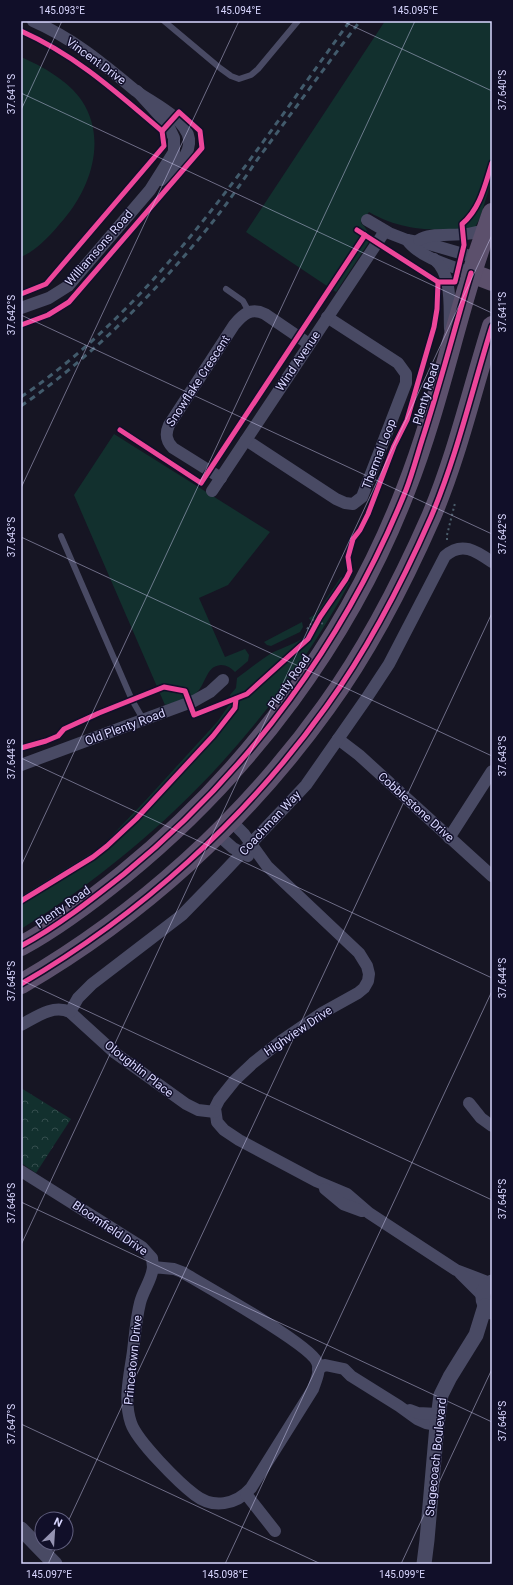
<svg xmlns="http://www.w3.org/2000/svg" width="513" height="1585" viewBox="0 0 513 1585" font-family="Roboto,sans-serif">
	<defs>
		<pattern id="park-crowns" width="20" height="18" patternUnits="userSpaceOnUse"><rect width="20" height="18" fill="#12302e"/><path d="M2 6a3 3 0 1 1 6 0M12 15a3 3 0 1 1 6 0" fill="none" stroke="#344d4d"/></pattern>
	</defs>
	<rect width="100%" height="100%" fill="#161523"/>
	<!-- grass -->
	<g fill="#12302e">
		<path d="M 385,21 L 492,21 L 492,179 L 480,218 L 475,227 L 471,229 C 432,230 404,232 369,212 L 361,223 C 367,229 370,234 369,242 L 336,292 L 246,232 Z"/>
		<path d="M 21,57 C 42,66 69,81 82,101 C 107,139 91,187 64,219 C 53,232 38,250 21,257 Z"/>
		<path d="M 114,434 L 270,532 L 228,585 L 199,598 L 225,657 L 245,649 L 249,655 L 248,661 L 235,672 C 231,668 227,665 221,665 C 205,666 206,686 195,694 C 187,699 175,702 165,705 L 74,495 Z"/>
		<path d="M 341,577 L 350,582 C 270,728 161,841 21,929 L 21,896 L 101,847 L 145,801 L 218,721 L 231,702 L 230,695 L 236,688 L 237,678 C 248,670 259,661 270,654 C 282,647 310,640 314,626 L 309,618 L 316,614 Z"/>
		<polygon points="302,622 303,627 300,632 271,646 267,645 264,642"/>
	</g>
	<!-- park -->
	<polygon fill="url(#park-crowns)" points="21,1088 71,1119 36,1173 21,1163"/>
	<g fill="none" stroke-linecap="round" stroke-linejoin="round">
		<!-- path -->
		<g stroke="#4a5c6a" stroke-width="2" stroke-dasharray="2 3" stroke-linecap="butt">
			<polyline points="447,540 447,535 455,503"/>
			<polyline points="307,629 315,619 323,624"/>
		</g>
		<!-- service -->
		<g stroke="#494a64" stroke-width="6">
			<polyline points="164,21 220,68 231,76 239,79 251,75 258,69 298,21"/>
			<polyline points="226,289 243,301 249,312"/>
			<polyline points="61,536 132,700 143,719"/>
		</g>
		<!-- minor -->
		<g stroke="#494a64" stroke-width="12">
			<path d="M 33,21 C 74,39 102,63 136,91 C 152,103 186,118 189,139 C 191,157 173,169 161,180"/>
			<polyline points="367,220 389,233 407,240 429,244 477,258"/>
			<path d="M 407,240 C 420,258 451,266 471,273"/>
			<path d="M 419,240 C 433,230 467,240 487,228"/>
			<path d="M 434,259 C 453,275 449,306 450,329"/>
			<polyline points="21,308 49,298 68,286 150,190 174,152 174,138 168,125 137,91"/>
			<polyline points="246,440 336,499 345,503 353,504 362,497 406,383 406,374 398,363 327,317"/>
			<path d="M 221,478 L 173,448 C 166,441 165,434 169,425 L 234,325 C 243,314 251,307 265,314 L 309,344"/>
			<polyline points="212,491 385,231"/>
			<polyline points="338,739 359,755 492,876"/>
			<polyline points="21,765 194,701 210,692 223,680"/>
			<polyline points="231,821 244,834 267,866 359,953 367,966 369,974 368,981 364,988 358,993 322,1013 281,1041 253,1063 235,1080 219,1100 215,1108 217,1122 224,1130 239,1140 316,1181 347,1194 369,1213 456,1270 490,1283"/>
			<polyline points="217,834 233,848 248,856"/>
			<polyline points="449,838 492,771"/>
			<polyline points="70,1012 115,1053 186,1104 198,1110 215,1112"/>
			<path d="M 21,1025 C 36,1017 53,1004 70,1012 L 78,998 L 92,984 L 182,915 L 223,873 L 306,785 L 366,699 L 389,664 L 445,556 C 462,541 476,551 492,562"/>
			<polyline points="469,1103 481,1118 492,1126"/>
			<path d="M 21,1171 L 142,1247 L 152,1258 L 153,1267 L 174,1269 L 182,1272 C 204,1285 309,1344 317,1362 C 321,1371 316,1380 313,1389 L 251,1488 C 236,1505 213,1509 195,1495 C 179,1483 137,1441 131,1423 C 123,1400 130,1374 133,1351 C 135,1335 136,1319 140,1303 C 143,1290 152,1280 153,1267"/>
			<polyline points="325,1189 343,1204 362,1211"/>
			<polyline points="460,1273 483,1296"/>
			<polyline points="318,1369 325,1365 344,1369 351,1376 399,1406 417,1419 426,1423 437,1425"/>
			<polyline points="410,1410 418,1413 438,1414"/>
			<polyline points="246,1494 275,1531"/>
		</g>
		<!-- tertiary -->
		<g stroke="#494a64" stroke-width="15">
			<path d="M 491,1312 C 480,1303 480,1289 492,1282"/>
			<polyline points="21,1529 55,1564"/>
			<polyline points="424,1564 427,1540 437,1425 441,1395 450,1377 476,1335 485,1306"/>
		</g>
		<!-- trunk -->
		<g stroke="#5c506c" stroke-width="20">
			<polyline points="471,273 492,281"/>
			<path d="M 21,946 C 58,926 92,900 124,874 C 248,773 349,638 406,489 C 432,423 448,353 468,286 C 475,261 484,237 492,213"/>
			<path d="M 21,984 C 140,915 245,820 326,707 C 368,649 402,583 431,517 C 457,456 472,390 492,326"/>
		</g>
		<!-- rail -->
		<g stroke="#425b6c" stroke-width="3" stroke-dasharray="6 5" stroke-linecap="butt">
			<path d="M 21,397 C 160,302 252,155 350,21"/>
			<path d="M 21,406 C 92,357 157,291 211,224 C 227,204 242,182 257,160 C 291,114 325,67 360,21"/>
		</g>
		<!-- cycleway casing -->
		<g stroke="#110f29" stroke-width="8">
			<g id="cycleway">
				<path d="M 21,31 C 77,56 116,92 162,131 L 164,146 L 46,284 L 21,294"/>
				<polyline points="357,230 438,282"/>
				<polyline points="21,325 48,315 69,302 202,148 200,131 179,112 162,131"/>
				<polyline points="120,430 201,483 365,235"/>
				<path d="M 21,748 L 46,741 L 58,736 L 64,729 L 99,713 L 164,687 L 185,691 L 194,715 L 247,694 L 308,639 L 320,617 L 346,579 L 350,571 L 348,557 L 353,539 L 360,530 L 368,514 L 394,446 L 407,420 L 434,327 L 437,309 L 438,282 L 455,282 L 464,245 L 462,224 C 480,209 485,185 492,163"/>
				<polyline points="21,901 93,857 107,846 136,819 213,736 235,708 236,699"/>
				<path d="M 21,946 C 58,926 91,900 124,874 C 249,772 346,639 406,490 C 413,472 418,452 424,434 C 441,381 455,327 471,273"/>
				<path d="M 21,984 C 140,915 245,820 326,707 C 368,649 402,583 431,517 C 457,456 472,390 492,326"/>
			</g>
		</g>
		<!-- cycleway -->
		<use href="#cycleway" stroke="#ed469a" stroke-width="5"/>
	</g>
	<!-- ticks -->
	<path fill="none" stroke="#d9d7ff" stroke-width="1" stroke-opacity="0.45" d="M 342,21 L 492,91M 21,93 L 492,313M 21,110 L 62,21M 21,315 L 492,534M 21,488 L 239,21M 21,537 L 492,756M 21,758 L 492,978M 21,866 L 415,21M 21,980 L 492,1200M 21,1202 L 492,1422M 21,1245 L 492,235M 21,1424 L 321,1564M 66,1526 L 492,613M 48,1564 L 58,1543M 225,1564 L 492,991M 401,1564 L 492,1369"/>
	<g text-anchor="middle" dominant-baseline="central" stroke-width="3" stroke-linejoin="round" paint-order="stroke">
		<!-- street labels -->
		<g font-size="12" fill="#d9d7ff" stroke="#110f29">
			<text transform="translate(96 61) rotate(36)">Vincent Drive</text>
			<text transform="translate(99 248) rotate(-49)">Williamsons Road</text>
			<text transform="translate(298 361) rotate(-56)">Wind Avenue</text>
			<text transform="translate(198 381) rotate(-57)">Snowflake Crescent</text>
			<text transform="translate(426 394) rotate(-73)">Plenty Road</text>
			<text transform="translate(379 454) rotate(-69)">Thermal Loop</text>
			<text transform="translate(289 682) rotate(-55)">Plenty Road</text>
			<text transform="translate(125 727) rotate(-20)">Old Plenty Road</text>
			<text transform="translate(416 807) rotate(42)">Cobblestone Drive</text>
			<text transform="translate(270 823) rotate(-47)">Coachman Way</text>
			<text transform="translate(63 907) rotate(-35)">Plenty Road</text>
			<text transform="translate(298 1031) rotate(-34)">Highview Drive</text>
			<text transform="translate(139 1069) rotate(38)">Oloughlin Place</text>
			<text transform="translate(110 1228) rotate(34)">Bloomfield Drive</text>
			<text transform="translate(133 1360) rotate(-84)">Princetown Drive</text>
			<text transform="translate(436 1457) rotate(-84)">Stagecoach Boulevard</text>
		</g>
	</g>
	<!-- border -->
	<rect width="513" height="1585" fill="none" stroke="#110f29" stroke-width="44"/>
	<!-- north arrow -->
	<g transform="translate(54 1531) rotate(25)"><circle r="19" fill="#110f29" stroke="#615f7f"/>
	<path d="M0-3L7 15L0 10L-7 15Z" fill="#9593b2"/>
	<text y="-6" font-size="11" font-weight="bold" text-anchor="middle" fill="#d9d7ff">N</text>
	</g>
	<rect x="22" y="22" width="469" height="1541" fill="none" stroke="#d9d7ff" stroke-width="1.5"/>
	<g font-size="10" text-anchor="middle" fill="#d9d7ff">
		<text x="62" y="14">145.093°E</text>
		<text x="238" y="14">145.094°E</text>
		<text x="415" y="14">145.095°E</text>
		<text transform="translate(502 90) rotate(-90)" y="4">37.640°S</text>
		<text transform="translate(11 94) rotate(-90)" y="4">37.641°S</text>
		<text transform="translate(502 312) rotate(-90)" y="4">37.641°S</text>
		<text transform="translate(11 315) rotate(-90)" y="4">37.642°S</text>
		<text transform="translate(502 534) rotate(-90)" y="4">37.642°S</text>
		<text transform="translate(11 537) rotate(-90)" y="4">37.643°S</text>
		<text transform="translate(502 756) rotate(-90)" y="4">37.643°S</text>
		<text transform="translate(11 759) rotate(-90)" y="4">37.644°S</text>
		<text transform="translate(502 978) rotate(-90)" y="4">37.644°S</text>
		<text transform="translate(11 981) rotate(-90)" y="4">37.645°S</text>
		<text transform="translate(502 1199) rotate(-90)" y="4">37.645°S</text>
		<text transform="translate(11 1203) rotate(-90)" y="4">37.646°S</text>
		<text transform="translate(502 1421) rotate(-90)" y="4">37.646°S</text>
		<text transform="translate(11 1424) rotate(-90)" y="4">37.647°S</text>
		<text x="49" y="1578">145.097°E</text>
		<text x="225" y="1578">145.098°E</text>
		<text x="402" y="1578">145.099°E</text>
	</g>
</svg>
